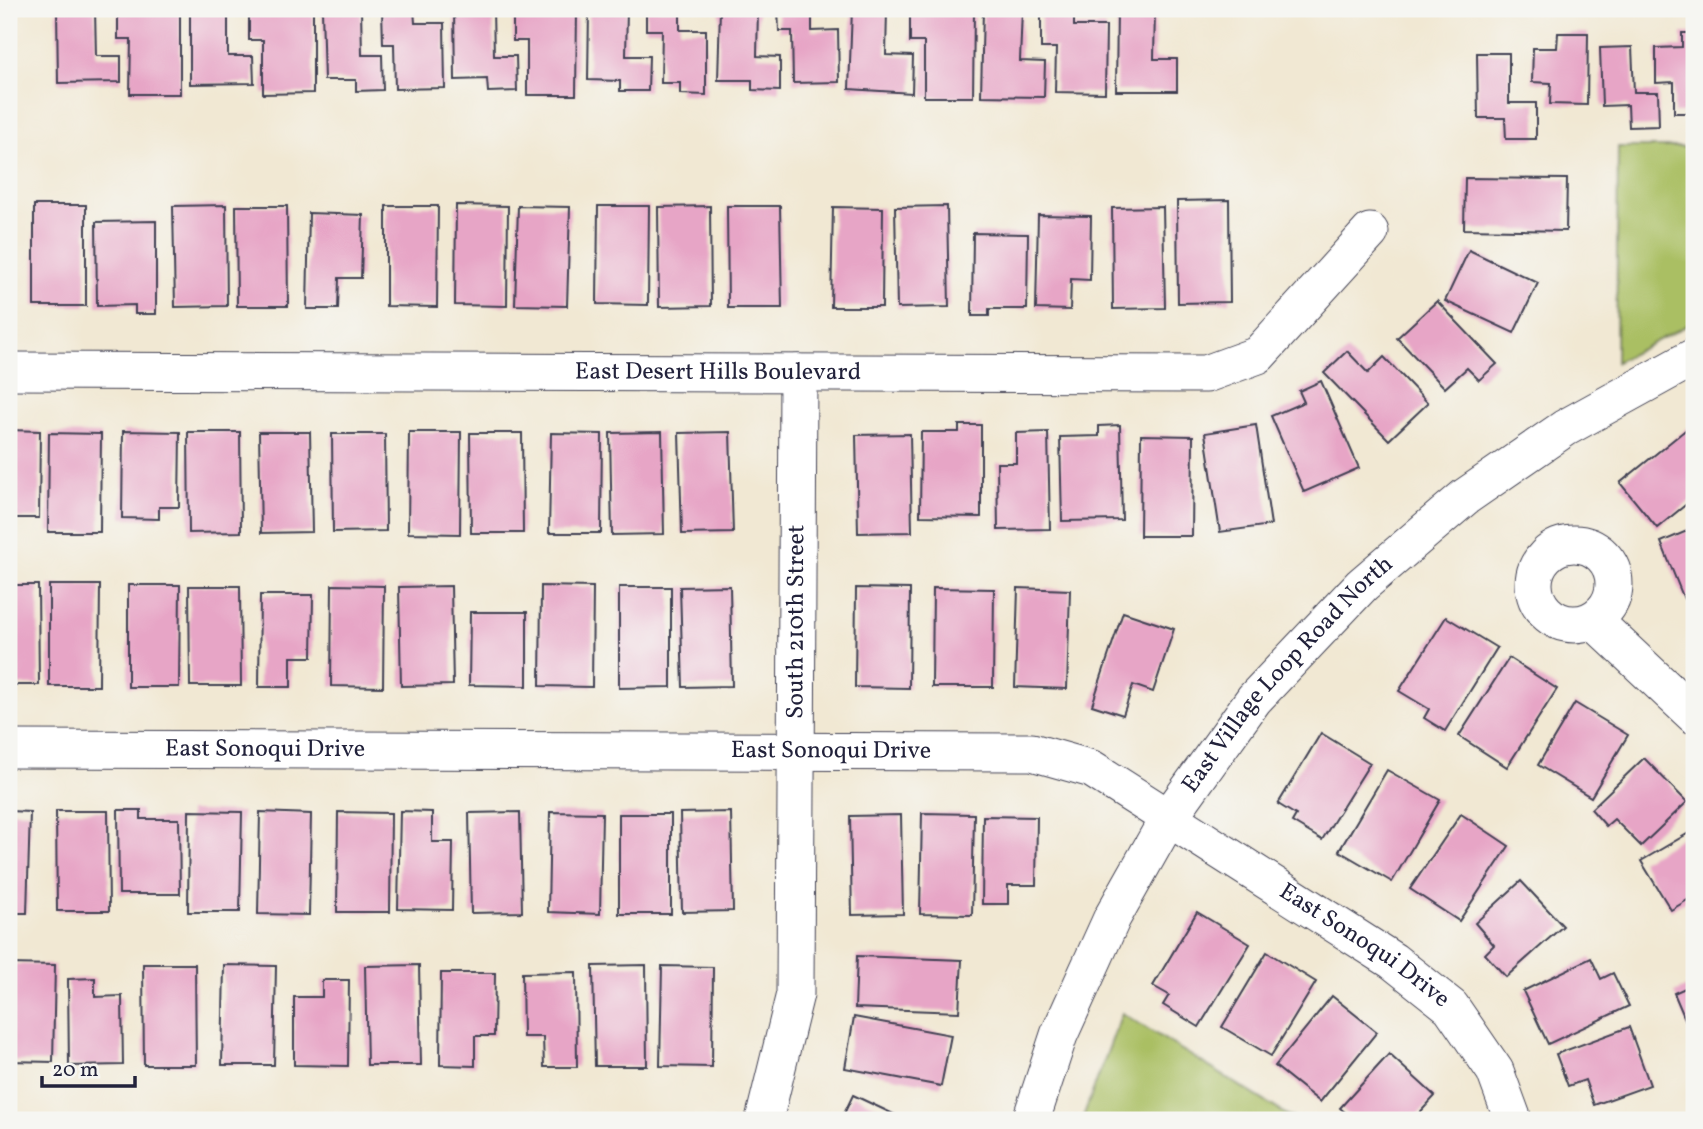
<svg xmlns="http://www.w3.org/2000/svg" width="1703" height="1129" viewBox="0 0 1703 1129" font-family="Vollkorn,serif">
	<rect width="100%" height="100%" fill="#f6f6f2"/>
	<filter id="ink" filterUnits="userSpaceOnUse"><feTurbulence type="fractalNoise" baseFrequency=".0143" numOctaves="2"/><feDisplacementMap in="SourceGraphic" scale="14" xChannelSelector="R" yChannelSelector="G"/><feConvolveMatrix kernelMatrix="1 2 1 2 8 2 1 2 1" color-interpolation-filters="sRGB"/></filter>
	<filter id="wash" filterUnits="userSpaceOnUse"><feTurbulence type="fractalNoise" baseFrequency=".00686" numOctaves="4" result="noise"/><feDisplacementMap in="SourceGraphic" scale="28" xChannelSelector="R" yChannelSelector="G"/><feGaussianBlur stdDeviation="1.57" result="paint"/><feColorMatrix in="noise" values="0 0 0 0 0 0 0 0 0 0 0 0 0 0 0 0 0 1.4 0 .05"/><feComposite in="paint" operator="in"/></filter>
	<g filter="url(#wash)">
		<rect width="100%" height="100%" fill="#f1e8d3"/>
		<!-- green -->
		<g fill="#aabf63" stroke="#66704f" stroke-width="2">
			<polygon points="1618,147 1694,147 1694,322 1616,362"/>
			<polygon points="1122,1013 1295,1120 1082,1120"/>
		</g>
		<g id="blocks">
			<!-- building -->
			<g fill="#e7a5c6">
				<polygon points="57,9 95,9 96,56 121,56 121,82 58,83"/>
				<polygon points="152,9 180,9 180,94 130,94 131,39 118,39 118,11 152,12"/>
				<polygon points="190,9 228,9 228,56 253,56 254,83 190,84"/>
				<polygon points="249,9 313,9 313,93 263,94 263,40 249,40"/>
				<polygon points="322,9 361,9 362,55 382,55 383,90 356,91 356,80 324,80"/>
				<polygon points="382,9 414,9 415,23 444,23 445,88 395,89 394,44 383,44"/>
				<polygon points="454,9 493,9 494,56 516,56 517,91 488,92 487,79 455,80"/>
				<polygon points="513,9 577,9 576,95 527,95 527,41 513,41"/>
				<polygon points="589,9 627,9 626,56 649,56 648,91 620,91 620,81 588,80"/>
				<polygon points="646,9 680,9 680,30 706,30 706,95 680,94 680,83 661,83 662,30 646,30"/>
				<polygon points="720,9 758,9 757,56 780,57 780,91 752,90 752,80 718,80"/>
				<polygon points="778,9 812,9 812,31 838,30 839,82 793,83 792,31 779,31"/>
				<polygon points="852,9 887,9 886,55 913,56 912,93 849,89"/>
				<polygon points="950,9 974,9 973,97 924,97 924,42 910,42 910,10"/>
				<polygon points="983,9 1022,9 1020,61 1045,62 1044,97 981,96"/>
				<polygon points="1041,9 1074,9 1074,26 1106,26 1105,93 1055,92 1056,48 1041,48"/>
				<polygon points="1117,9 1155,9 1154,59 1177,59 1177,91 1116,91"/>
				<polygon points="1558,33 1588,33 1587,105 1550,104 1551,83 1532,82 1533,48 1557,48"/>
				<polygon points="1682,33 1694,33 1694,113 1674,113 1674,82 1656,83 1656,48 1682,47"/>
				<polygon points="1632,47 1634,92 1658,92 1659,126 1629,127 1628,105 1602,106 1600,48"/>
				<polygon points="1477,53 1509,53 1509,103 1536,103 1536,139 1506,139 1505,118 1478,118"/>
				<polygon points="1465,178 1567,179 1566,231 1464,229"/>
				<polygon points="1229,200 1230,302 1178,303 1177,201"/>
				<rect x="34" y="205" width="52" height="101"/>
				<polygon points="226,205 227,306 175,307 173,206"/>
				<polygon points="456,205 508,206 507,306 455,305"/>
				<polygon points="236,206 287,206 288,306 237,306"/>
				<polygon points="386,206 438,206 437,307 386,306"/>
				<polygon points="518,206 570,207 567,306 515,305"/>
				<polygon points="598,206 649,206 648,305 597,304"/>
				<polygon points="710,206 711,306 659,307 658,207"/>
				<polygon points="727,206 780,206 782,308 728,308"/>
				<polygon points="947,206 949,307 897,308 895,207"/>
				<polygon points="833,207 883,208 882,307 831,307"/>
				<polygon points="1163,207 1165,308 1113,309 1112,208"/>
				<polygon points="309,213 363,215 361,278 339,278 338,309 307,309"/>
				<polygon points="1038,215 1091,216 1090,280 1071,279 1070,310 1036,309"/>
				<polygon points="156,221 156,314 135,314 135,305 97,306 96,222"/>
				<polygon points="973,233 1028,234 1027,309 989,309 989,316 972,316"/>
				<polygon points="1469,250 1538,283 1514,333 1445,301"/>
				<polygon points="1437,301 1497,364 1479,380 1467,368 1445,388 1397,338"/>
				<polygon points="1347,351 1368,373 1384,357 1428,403 1389,440 1324,373"/>
				<polygon points="1321,381 1359,468 1304,492 1271,416 1304,402 1299,391"/>
				<polygon points="1694,423 1694,498 1657,528 1620,483"/>
				<polygon points="959,425 981,425 981,517 920,516 921,432 959,432"/>
				<polygon points="1120,425 1122,520 1062,521 1060,437 1099,436 1099,426"/>
				<polygon points="1256,425 1271,525 1220,532 1205,433"/>
				<polygon points="9,430 40,431 39,518 13,518 13,500 9,500"/>
				<polygon points="123,431 180,432 179,507 159,507 159,519 122,518"/>
				<polygon points="188,432 240,432 241,532 189,533"/>
				<polygon points="259,432 310,432 312,532 261,533"/>
				<polygon points="409,432 461,432 460,534 408,533"/>
				<polygon points="662,432 664,534 612,535 610,433"/>
				<polygon points="730,432 733,533 682,534 679,433"/>
				<polygon points="1048,432 1050,529 998,530 997,463 1016,463 1016,433"/>
				<polygon points="49,433 101,434 100,532 48,532"/>
				<polygon points="470,433 522,433 523,533 471,533"/>
				<polygon points="551,433 602,434 601,533 549,533"/>
				<polygon points="332,434 385,434 386,531 333,532"/>
				<polygon points="910,434 912,532 858,533 856,435"/>
				<polygon points="1141,435 1193,436 1192,536 1140,536"/>
				<polygon points="1694,528 1694,595 1684,599 1661,542"/>
				<polygon points="9,585 38,585 39,685 9,685"/>
				<polygon points="49,585 100,585 99,686 49,686"/>
				<polygon points="128,585 180,585 179,687 128,687"/>
				<polygon points="332,585 384,586 383,687 331,686"/>
				<polygon points="189,586 240,586 241,686 190,686"/>
				<polygon points="451,586 453,685 401,686 399,587"/>
				<polygon points="541,586 593,587 592,687 540,686"/>
				<polygon points="730,586 732,686 683,687 680,587"/>
				<polygon points="619,587 671,587 671,687 619,688"/>
				<polygon points="856,588 910,589 909,688 855,687"/>
				<polygon points="933,588 994,589 993,687 932,687"/>
				<polygon points="1018,588 1070,590 1067,689 1015,687"/>
				<polygon points="260,595 313,595 312,657 291,657 291,687 259,687"/>
				<polygon points="470,612 527,612 527,686 469,685"/>
				<polygon points="1123,612 1174,629 1153,692 1133,685 1123,715 1092,705"/>
				<polygon points="1446,617 1497,648 1445,731 1424,718 1429,709 1399,691"/>
				<polygon points="1509,658 1557,689 1507,767 1459,736"/>
				<polygon points="1575,703 1628,735 1591,797 1538,765"/>
				<polygon points="1321,733 1370,763 1322,840 1292,822 1296,815 1278,804"/>
				<polygon points="1644,758 1687,802 1641,846 1614,819 1606,826 1591,809"/>
				<polygon points="1387,770 1440,800 1392,882 1339,851"/>
				<polygon points="118,810 141,810 141,819 179,819 180,894 119,894"/>
				<polygon points="9,811 30,812 27,913 9,913"/>
				<polygon points="56,811 108,811 109,911 57,911"/>
				<polygon points="189,811 242,812 240,912 188,912"/>
				<polygon points="400,811 432,812 432,842 453,842 452,910 398,909"/>
				<polygon points="260,812 311,814 309,915 258,914"/>
				<polygon points="338,812 391,813 390,912 337,912"/>
				<polygon points="520,812 522,912 471,913 469,813"/>
				<polygon points="550,812 602,813 600,914 548,912"/>
				<polygon points="731,812 733,911 682,912 680,813"/>
				<polygon points="922,813 974,814 972,915 920,914"/>
				<rect x="619" y="814" width="52" height="100"/>
				<polygon points="1461,814 1509,846 1459,921 1410,889"/>
				<polygon points="901,815 903,914 852,915 850,816"/>
				<polygon points="983,816 1037,817 1036,885 1008,885 1008,904 982,904"/>
				<polygon points="1694,830 1694,896 1671,910 1641,861"/>
				<polygon points="1521,881 1563,926 1506,977 1485,954 1494,945 1475,923"/>
				<polygon points="1197,912 1250,944 1199,1027 1163,1005 1169,995 1153,986"/>
				<polygon points="1267,952 1316,982 1271,1056 1222,1027"/>
				<polygon points="857,956 962,960 959,1012 855,1008"/>
				<polygon points="1591,958 1601,979 1613,973 1629,1006 1548,1044 1523,991"/>
				<polygon points="9,964 55,965 53,1062 9,1061"/>
				<polygon points="143,964 195,964 196,1065 144,1065"/>
				<polygon points="224,965 276,966 274,1065 222,1065"/>
				<polygon points="419,965 421,1065 367,1065 365,966"/>
				<polygon points="646,965 647,1066 595,1066 593,966"/>
				<polygon points="662,966 713,967 712,1067 660,1066"/>
				<polygon points="576,972 577,1067 544,1067 543,1037 523,1037 522,973"/>
				<polygon points="441,973 495,973 494,1036 475,1036 475,1066 440,1065"/>
				<polygon points="95,978 95,997 122,996 123,1065 69,1066 68,979"/>
				<polygon points="322,980 349,980 348,1066 294,1065 294,997 322,997"/>
				<polygon points="1694,984 1694,1040 1674,993"/>
				<polygon points="1332,996 1377,1032 1320,1102 1275,1066"/>
				<polygon points="854,1017 951,1035 941,1086 845,1068"/>
				<polygon points="1629,1027 1650,1085 1594,1105 1585,1080 1568,1086 1556,1054"/>
				<polygon points="1389,1054 1435,1096 1413,1120 1354,1120 1340,1108"/>
				<polygon points="853,1095 906,1120 841,1120"/>
			</g>
		</g>
	</g>
	<g filter="url(#ink)">
		<use href="#blocks" fill-opacity="0" stroke="#414052" stroke-width="2"/>
		<g fill="none" stroke-linecap="round" stroke-linejoin="round">
			<!-- minor casing -->
			<g stroke="#414052" stroke-width="39">
				<g id="minor">
					<path id="s1" d="M 9,371 L 1206,374 L 1258,355 L 1370,232"/>
					<circle cx="1574" cy="584" r="40"/>
					<polyline points="1593,620 1694,715"/>
					<path id="s2" d="M 9,749 L 1032,752 L 1092,769 L 1393,961 L 1451,1007 L 1495,1071 L 1513,1120"/>
					<path id="s3" d="M 764,1120 L 795,994 L 798,373"/>
					<path id="s4" d="M 1031,1120 L 1059,1035 L 1112,918 L 1169,817 L 1254,699 L 1362,585 L 1465,497 L 1565,428 L 1694,357"/>
				</g>
			</g>
			<!-- minor -->
			<use href="#minor" stroke="#fff" stroke-width="37"/>
		</g>
	</g>
	<g text-anchor="middle" dominant-baseline="central" stroke-width="5" stroke-linejoin="round" paint-order="stroke">
		<!-- street labels -->
		<g font-size="24" fill="#22223b" stroke="#f6f6f2">
			<text stroke="none"><textPath href="#s1" startOffset="709">East Desert Hills Boulevard</textPath></text>
			<text stroke="none"><textPath href="#s3" startOffset="502">South 210th Street</textPath></text>
			<text stroke="none"><textPath href="#s4" startOffset="520">East Village Loop Road North</textPath></text>
			<text stroke="none"><textPath href="#s2" startOffset="256">East Sonoqui Drive</textPath></text>
			<text stroke="none"><textPath href="#s2" startOffset="822">East Sonoqui Drive</textPath></text>
			<text stroke="none"><textPath href="#s2" startOffset="1410">East Sonoqui Drive</textPath></text>
		</g>
	</g>
	<!-- margin -->
	<rect width="1703" height="1129" fill="none" stroke="#f6f6f2" stroke-width="35"/>
	<!-- scale -->
	<path d="M42 1076v10h93v-10" fill="none" stroke="#22223b" stroke-width="3.5"/>
	<text x="52" y="1076" font-size="21" fill="#22223b" stroke="#f6f6f2" stroke-width="5" paint-order="stroke">20 m</text>
</svg>
